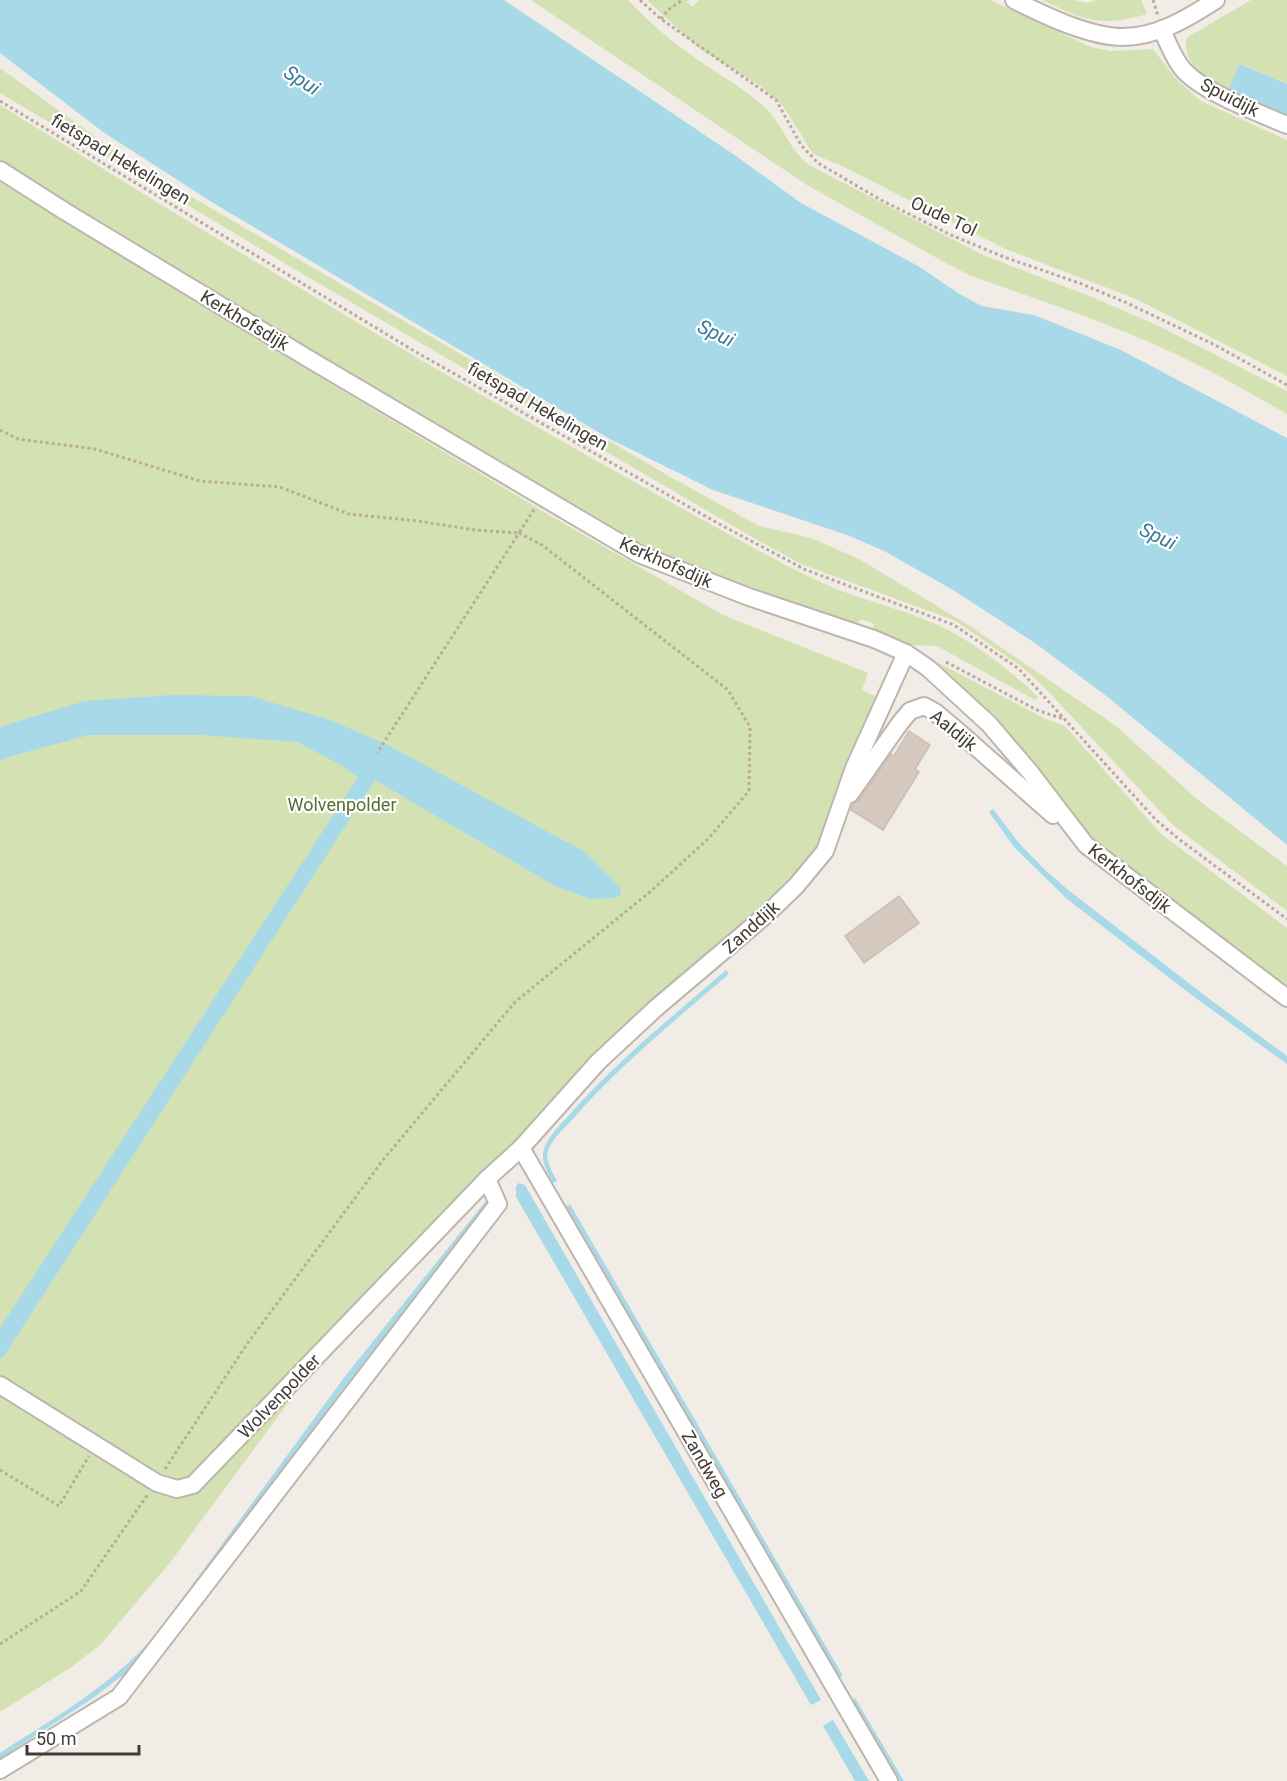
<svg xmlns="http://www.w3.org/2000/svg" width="1287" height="1781" viewBox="0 0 1287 1781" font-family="Roboto,sans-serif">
	<rect width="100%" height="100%" fill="#f1ece6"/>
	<!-- green -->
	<g fill="#d4e2b3">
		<path d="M 531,0 L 628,0 C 647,20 668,39 691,55 C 713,71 739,85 760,103 C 781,119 787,148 809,165 L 983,255 L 1092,297 L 1161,327 L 1285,390 L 1287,391 L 1287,414 C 1255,396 1223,377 1190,361 C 1120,326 1045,302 971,276 L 953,267 L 807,185 Z"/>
		<polygon points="647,0 689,0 687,2 693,7 699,0 990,0 1091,47 1111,51 1153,49 1175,78 1201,101 1287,140 1287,376 1136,299 1003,248 842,166 813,154 783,106 759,85 697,47"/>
		<path d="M 1042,0 L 1073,0 L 1088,3 L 1096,0 L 1141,0 L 1147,14 C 1100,28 1084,20 1042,0 Z"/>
		<path d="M 1251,0 L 1287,0 L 1287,84 L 1241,64 L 1228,91 C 1205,77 1184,68 1186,38 Z"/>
		<polygon points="0,68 122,156 674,479 759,526 811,538 859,559 970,626 1116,726 1198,800 1287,866 1287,911 1174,826 1043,686 1023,668 956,621 801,564 745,533 291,267 0,93"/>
		<path d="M 0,105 C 240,255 484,400 732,536 C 767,555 802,575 839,590 C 876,604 917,613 952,632 C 984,650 1012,672 1038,697 L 1035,700 L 937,646 L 911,645 L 872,633 L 874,624 L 861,619 L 855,627 L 661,556 L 560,501 L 0,164 Z"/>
		<polygon points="0,182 251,336 549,515 723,615 868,673 862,690 880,698 822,844 781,894 365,1299 169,1564 100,1645 70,1668 0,1712"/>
		<polygon points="925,656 1046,719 1065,726 1161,834 1287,928 1287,991 1098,849"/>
	</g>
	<!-- water -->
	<g fill="#a8d9e8">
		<polygon points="0,0 504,0 736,156 801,203 918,266 961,295 982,306 1034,315 1121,350 1287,438 1287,845 1109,698 1035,643 953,590 886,552 850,536 713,490 608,438 210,201 103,132 0,53"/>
		<polygon points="1240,64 1287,84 1287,116 1228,91"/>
		<polygon points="172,695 251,696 327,719 386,744 585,852 621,888 620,896 614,898 590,899 555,886 375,780 2,1359 0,1357 0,1328 358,777 341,765 297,742 199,735 89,735 8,757 0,761 0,727 84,701"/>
		<polygon points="993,809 1019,843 1045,870 1067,889 1208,998 1287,1056 1287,1064 1193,996 1067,899 1014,847 989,812"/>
		<path d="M 726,970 L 729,974 C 674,1021 618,1067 570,1122 C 563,1130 551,1140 548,1151 C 545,1162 553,1172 557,1181 L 553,1183 C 548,1173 540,1161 544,1149 C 548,1136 562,1123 571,1113 C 618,1060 673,1016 726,970 Z"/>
		<polygon points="519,1183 525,1185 821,1700 811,1705 516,1197 516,1186"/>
		<path d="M 489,1197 L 492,1200 L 346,1385 L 160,1639 L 139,1663 L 93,1698 L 0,1759 L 0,1753 C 55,1717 114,1684 157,1633 L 346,1375 Z"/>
		<polygon points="570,1204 843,1676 839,1678 566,1206"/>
		<polygon points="855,1698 904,1781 898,1781 851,1701"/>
		<polygon points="833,1720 869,1781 855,1781 823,1726"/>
	</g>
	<!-- building -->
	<g fill="#d5c9c0" stroke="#ccbdb1" stroke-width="1.5">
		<polygon points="909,731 930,745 915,769 919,772 883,830 851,810 853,804 859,800 891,754 894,756"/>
		<polygon points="899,896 919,923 864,963 845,936"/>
	</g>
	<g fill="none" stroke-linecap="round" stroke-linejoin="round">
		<!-- minor casing -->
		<g stroke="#bfb5ad" stroke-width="20">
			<g id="minor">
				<path d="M 1014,0 C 1044,15 1089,37 1123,37 C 1157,37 1188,18 1216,0"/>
				<path d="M 1162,29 C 1167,42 1173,56 1181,67 C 1199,91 1259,113 1287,125"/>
				<polyline points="0,170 66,212 309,359 639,554 749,597 874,639 906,653 928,668 989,724 1030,772 1086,845 1287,998"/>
				<polyline points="850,794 900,723 910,711 924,706 935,712 960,733 1053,815"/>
				<polyline points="521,1148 889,1781"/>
				<polyline points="0,1385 157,1483 177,1489 193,1485 487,1179 521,1148 598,1062 656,1008 767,914 796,886 825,851 854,768 906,653"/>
				<polyline points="0,1770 119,1697 498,1204 487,1179"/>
			</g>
		</g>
		<!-- path -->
		<g stroke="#bcab9c" stroke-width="3" stroke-dasharray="3 3" stroke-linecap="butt">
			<polyline points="640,0 661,19 776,100 801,145 818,163 881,200 951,235 1004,257 1082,284 1127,303 1215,345 1287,385"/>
			<polyline points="1153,0 1158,16"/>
			<polyline points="661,19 668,10 682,0"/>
			<polyline points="0,101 416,352 721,525 806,570 954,625 1019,669 1156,820 1180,840 1287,919"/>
			<polyline points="0,430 18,439 95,449 200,481 280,487 349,514 418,521 475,530 519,533 535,508"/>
			<polyline points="946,662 1039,711 1064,719"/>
			<polyline points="165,1469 247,1344 383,1160 515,1002 651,891 708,839 749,791 750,727 728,690 542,545 519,533 377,753"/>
			<polyline points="0,1470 59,1506 89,1456"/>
			<polyline points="0,1644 81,1591 148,1494"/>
		</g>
		<!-- minor -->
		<use href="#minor" stroke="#fff" stroke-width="16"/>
	</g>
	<g text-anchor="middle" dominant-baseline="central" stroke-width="4.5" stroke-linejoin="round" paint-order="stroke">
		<!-- street labels -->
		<g font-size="18" fill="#433c36" stroke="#fff">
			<text transform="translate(1230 97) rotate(27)">Spuidijk</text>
			<text transform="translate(121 159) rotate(31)">fietspad Hekelingen</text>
			<text transform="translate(944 216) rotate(25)">Oude Tol</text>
			<text transform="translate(245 320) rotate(31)">Kerkhofsdijk</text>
			<text transform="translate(538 406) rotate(30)">fietspad Hekelingen</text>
			<text transform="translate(666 562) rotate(24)">Kerkhofsdijk</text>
			<text transform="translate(954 730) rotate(39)">Aaldijk</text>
			<text transform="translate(1130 878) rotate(38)">Kerkhofsdijk</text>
			<text transform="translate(751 927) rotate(-42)">Zanddijk</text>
			<text transform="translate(279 1396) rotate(-46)">Wolvenpolder</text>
			<text transform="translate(705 1464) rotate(60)">Zandweg</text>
		</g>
		<!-- park labels -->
		<g font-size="18" fill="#526f2f" stroke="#fff">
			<text x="342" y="804">Wolvenpolder</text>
		</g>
		<!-- water labels -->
		<g font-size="20" font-style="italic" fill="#367d95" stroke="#fff">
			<text transform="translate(302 80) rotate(32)">Spui</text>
			<text transform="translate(716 333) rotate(25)">Spui</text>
			<text transform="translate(1158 536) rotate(25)">Spui</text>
		</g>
	</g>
	<!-- scale -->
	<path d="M27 1745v9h112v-9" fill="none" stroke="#433c36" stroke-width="3"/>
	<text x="36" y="1745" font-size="18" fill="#433c36" stroke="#ffffff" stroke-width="4.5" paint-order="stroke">50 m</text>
</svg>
